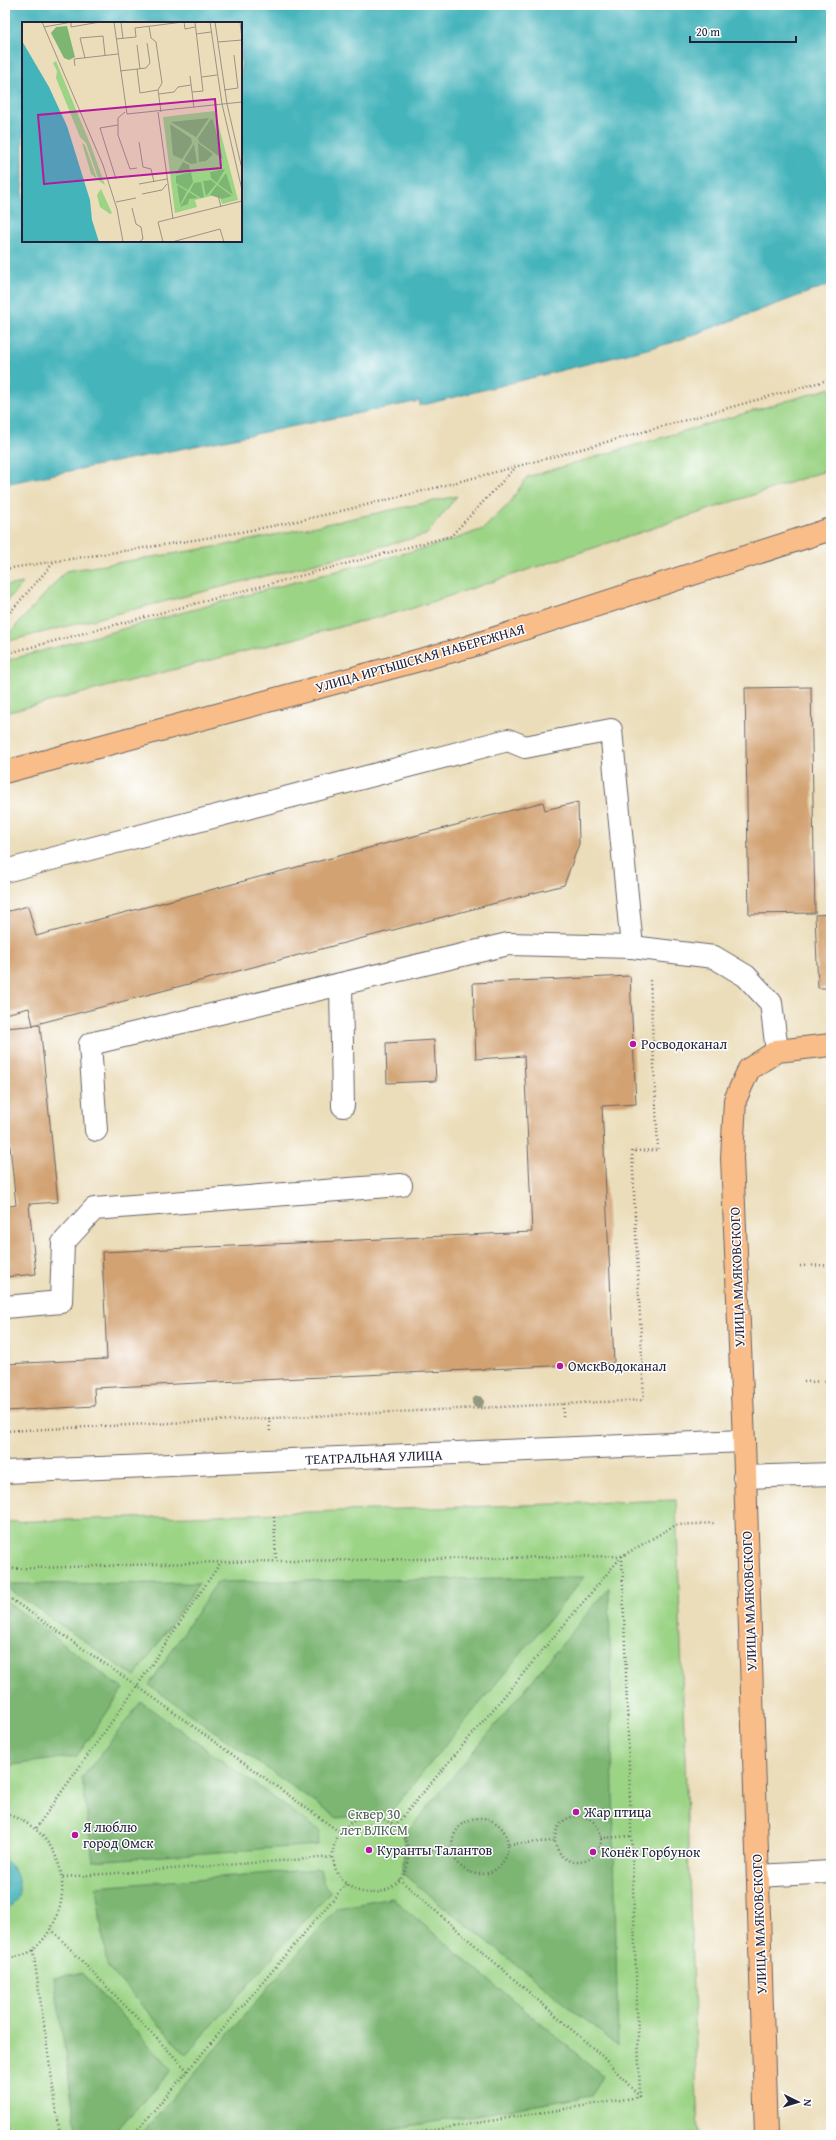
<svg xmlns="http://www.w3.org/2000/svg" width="836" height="2140" viewBox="0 0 836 2140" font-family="'Gentium Book Plus',serif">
	<rect width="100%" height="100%" fill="#fff"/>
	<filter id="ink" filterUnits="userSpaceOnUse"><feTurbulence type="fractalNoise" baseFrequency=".025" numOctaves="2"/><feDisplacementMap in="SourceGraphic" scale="8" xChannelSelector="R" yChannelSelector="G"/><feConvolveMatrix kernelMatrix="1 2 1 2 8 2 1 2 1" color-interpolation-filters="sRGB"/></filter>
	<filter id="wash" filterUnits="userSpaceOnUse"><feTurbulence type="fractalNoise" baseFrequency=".012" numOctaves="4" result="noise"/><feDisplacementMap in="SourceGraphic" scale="16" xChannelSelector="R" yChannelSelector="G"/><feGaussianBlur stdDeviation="0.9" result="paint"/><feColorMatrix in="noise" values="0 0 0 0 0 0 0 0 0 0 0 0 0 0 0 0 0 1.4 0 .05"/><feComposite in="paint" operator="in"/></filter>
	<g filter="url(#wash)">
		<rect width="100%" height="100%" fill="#ebddb9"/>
		<!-- green -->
		<g fill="#9cd486" stroke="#5f7b60">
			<polygon points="831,388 831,469 410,609 5,713 5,661 280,586 447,542 483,529 508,505 527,477"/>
			<polygon points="457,496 426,535 5,642 5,638 66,571 227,545"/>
			<polygon points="23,583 5,603 5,586"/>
			<polygon points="676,1500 698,2132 682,2135 5,2135 5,1522"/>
		</g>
		<!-- forest -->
		<g fill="#7db673" stroke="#506c57">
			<polygon points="584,1577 391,1811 337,1818 149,1685 217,1582"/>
			<polygon points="199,1583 135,1677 5,1586 5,1584"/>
			<polygon points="609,1587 618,2046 403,1874 404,1836"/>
			<polygon points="5,1600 123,1689 77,1756 5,1766"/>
			<polygon points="141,1702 320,1831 318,1845 93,1861 82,1778"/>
			<polygon points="320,1869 323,1882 331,1891 186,2055 107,1966 96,1887"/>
			<polygon points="392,1898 603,2076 591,2096 355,2135 141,2135 337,1908"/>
			<polygon points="82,1973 172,2070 112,2135 77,2135 54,1977"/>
		</g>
		<!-- water -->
		<g fill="#44b4bb" stroke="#336b7b" fill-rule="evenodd">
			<path d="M 5,5 L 831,5 L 831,284 L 671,343 L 419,406 L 420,401 L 5,484 ZM 23,23 L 241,23 L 241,241 L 23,241 Z"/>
			<path d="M 5,1861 C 17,1868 24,1889 15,1902 C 12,1905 8,1908 5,1910 Z"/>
		</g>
		<g id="blocks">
			<!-- building -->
			<g fill="#d2a272">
				<polygon points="811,687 815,913 749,914 745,688"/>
				<polygon points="543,802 545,810 578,802 579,844 564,885 33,1025 29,1008 5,1014 5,912 28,906 36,936"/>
				<polygon points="831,914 831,988 818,988 815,915"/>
				<polygon points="630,976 636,1104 602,1106 614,1363 94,1388 95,1406 5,1411 5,1364 107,1359 102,1252 532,1232 524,1056 476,1059 473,983"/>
				<polygon points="40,1025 58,1202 29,1204 36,1274 5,1277 5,1207 16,1205 5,1096 5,1028"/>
				<polygon points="434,1040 436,1081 387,1083 386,1043"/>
			</g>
		</g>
	</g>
	<g filter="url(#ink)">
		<use href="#blocks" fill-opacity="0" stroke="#686367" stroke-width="1"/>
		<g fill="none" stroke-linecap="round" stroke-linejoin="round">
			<!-- minor casing -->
			<g stroke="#686367" stroke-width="24">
				<g id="minor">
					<polyline points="5,871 508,740 525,747 611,730 632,947"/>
					<polyline points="341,984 343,1106"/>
					<polyline points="96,1130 90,1044 508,944 632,947 714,957 746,976 771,1003 777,1051"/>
					<polyline points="5,1307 61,1302 63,1243 94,1209 401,1185"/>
					<polyline points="5,1472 744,1441"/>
					<polyline points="744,1477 831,1474"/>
					<polyline points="758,1876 831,1872"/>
				</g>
			</g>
			<!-- major casing -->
			<g stroke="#686367" stroke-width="24">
				<g id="major">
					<polyline points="5,772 468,647 831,529"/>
					<polyline points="766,2135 744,1441 732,1158 735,1100 749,1069 777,1051 831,1045"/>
				</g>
			</g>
			<!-- path -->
			<g stroke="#686367" stroke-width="2.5" stroke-dasharray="1 3" stroke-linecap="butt">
				<path d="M 5,569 C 111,552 219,539 324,515 C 495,475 663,426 831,379"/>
				<polyline points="5,618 55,561"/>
				<polyline points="5,654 451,536 515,468"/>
				<polyline points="800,1266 831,1265"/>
				<polyline points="804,1382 831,1381"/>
				<polyline points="563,1404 563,1420"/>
				<polyline points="269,1418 270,1432"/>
				<polyline points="5,1431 644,1400 632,1151 658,1150 650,980"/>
				<polyline points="274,1517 276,1561"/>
				<polyline points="622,1556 640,2097"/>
				<polyline points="5,1569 221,1562 622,1556 676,1525 716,1523"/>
				<polyline points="5,1595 137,1686 341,1833"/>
				<path d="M 5,1814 C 68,1831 81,1907 34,1949 C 28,1955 13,1957 5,1959"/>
				<circle cx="578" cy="1839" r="23"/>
				<circle cx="371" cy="1855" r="38"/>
				<circle cx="480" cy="1846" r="28"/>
				<polyline points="395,1826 622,1556"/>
				<polyline points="36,1828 137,1686 221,1562"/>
				<polyline points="601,1838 632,1836"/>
				<polyline points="509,1844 555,1841"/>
				<polyline points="408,1852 452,1848"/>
				<polyline points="63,1877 333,1857"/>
				<polyline points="399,1879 602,2056 640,2097"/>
				<polyline points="51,1929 188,2071"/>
				<polyline points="33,1950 60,2135"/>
				<polyline points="133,2135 346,1884"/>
				<polyline points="402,2135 639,2097"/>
				<polyline points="812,2135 830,2133"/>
			</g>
			<!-- minor -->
			<use href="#minor" stroke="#fff" stroke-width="22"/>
			<!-- major -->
			<use href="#major" stroke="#f8bd88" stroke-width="22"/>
		</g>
		<!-- trees -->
		<circle fill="#949882" cx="478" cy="1402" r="6"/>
	</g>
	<!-- markers -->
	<g fill="#b5179e" stroke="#fff" stroke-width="1.5">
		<circle cx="633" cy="1044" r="4"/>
		<circle cx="560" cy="1366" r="4"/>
		<circle cx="576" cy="1812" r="4"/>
		<circle cx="75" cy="1835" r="4"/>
		<circle cx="369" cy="1850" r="4"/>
		<circle cx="593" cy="1852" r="4"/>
	</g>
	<g text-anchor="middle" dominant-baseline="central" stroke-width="3" stroke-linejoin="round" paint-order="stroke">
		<!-- street labels -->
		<g font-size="14" fill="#22223b" stroke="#fff">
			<text transform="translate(420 658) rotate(-16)">УЛИЦА ИРТЫШСКАЯ НАБЕРЕЖНАЯ</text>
			<text transform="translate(737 1277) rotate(-92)">УЛИЦА МАЯКОВСКОГО</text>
			<text transform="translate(374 1457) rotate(-2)">ТЕАТРАЛЬНАЯ УЛИЦА</text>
			<text transform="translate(749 1601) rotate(-92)">УЛИЦА МАЯКОВСКОГО</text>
			<text transform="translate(759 1924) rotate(-92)">УЛИЦА МАЯКОВСКОГО</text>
		</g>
		<!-- poi labels -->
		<g font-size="14" fill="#22223b" stroke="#fff" text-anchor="start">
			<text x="641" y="1044">Росводоканал</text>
			<text x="568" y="1366">ОмскВодоканал</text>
			<text x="584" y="1812">Жар птица</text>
			<text x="83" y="1827">Я люблю<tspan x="83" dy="16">город Омск</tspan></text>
			<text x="377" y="1850">Куранты Талантов</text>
			<text x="601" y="1852">Конёк Горбунок</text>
		</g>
		<!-- park labels -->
		<g font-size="14" fill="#4d6055" stroke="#fff">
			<text x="374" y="1814">Сквер 30<tspan x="374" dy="16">лет ВЛКСМ</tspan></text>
		</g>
	</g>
	<!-- overview -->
	<g transform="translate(22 22)">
		<rect width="220" height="220" fill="#ebddb9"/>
		<path d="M 34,39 L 69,124 L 83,163 L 77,159 L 64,121 L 58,115 L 34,56 L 35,49 L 31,41 ZM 193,89 L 216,178 L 200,182 L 197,172 L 173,178 L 175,185 L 153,191 L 141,95 ZM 60,121 L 63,123 L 75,157 L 69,152 ZM 79,167 L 90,191 L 88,192 L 78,185 L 75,173 Z" fill="#9cd486"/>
		<path d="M 45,4 L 53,35 L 47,38 L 42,36 L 29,11 L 34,5 ZM 187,96 L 174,115 L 149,100 ZM 189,97 L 191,98 L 201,137 L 177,120 L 176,116 ZM 148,102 L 169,116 L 170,121 L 160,137 L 151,133 ZM 176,121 L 191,132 L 184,139 L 177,140 ZM 172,122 L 175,141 L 169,142 L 162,138 ZM 161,140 L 167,143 L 168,149 L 154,152 ZM 203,147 L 195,161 L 189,156 L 188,150 ZM 169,150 L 171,160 L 166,168 L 154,161 L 154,154 ZM 204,151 L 211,173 L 196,162 ZM 189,158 L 194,162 L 184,174 L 181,159 ZM 179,160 L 182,175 L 179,176 L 168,169 L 172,161 ZM 155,163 L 165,169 L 158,183 ZM 195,163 L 210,174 L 200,177 L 188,173 ZM 167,170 L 176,176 L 167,177 L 166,182 L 158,185 Z" fill="#7db673"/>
		<path d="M 0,19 L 27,65 L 45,104 L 68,178 L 70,198 L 77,220 L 0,220 Z" fill="#44b4bb"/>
		<path fill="none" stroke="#44b4bb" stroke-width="2" d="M 0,159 L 14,220"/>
		<path fill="none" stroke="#9b9287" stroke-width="1" d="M 20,0 L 81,143 L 95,187 L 101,220M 49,0 L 49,5 L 78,0M 92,0 L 105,92 L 220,80M 99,0 L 101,17M 162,0 L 163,7 L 173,5M 188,0 L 200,82 L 220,168M 193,0 L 205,82 L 220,147M 218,0 L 220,17M 127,4 L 129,16 L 134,20 L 140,61 L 136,68 L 139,90M 22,5 L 50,0M 174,12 L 189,10M 94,17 L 114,15 L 113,6 L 161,0M 196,20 L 220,18M 115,23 L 118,47M 63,36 L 58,16 L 81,14 L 83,33M 53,44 L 52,37 L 96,32M 115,47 L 118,71 L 136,68M 98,49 L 124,46 L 128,41 L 125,21M 168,54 L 172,86M 180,55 L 195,53M 202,68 L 216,66 L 212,33M 170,70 L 181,69 L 173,0M 137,72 L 152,70 L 156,65 L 169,63M 103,90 L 96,96 L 96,113 L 108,147 L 115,146M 136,90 L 151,197M 117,120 L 121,145 L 129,147 L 132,160M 94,157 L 78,106 L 96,103M 117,162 L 145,157M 120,172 L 140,168 L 145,162M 196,173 L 199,185M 94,180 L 114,176M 110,186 L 114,202 L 119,205 L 121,217 L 117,220M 141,220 L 136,200 L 220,179M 150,220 L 198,207 L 202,220"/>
		<path fill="#b5179e" fill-opacity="0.15" stroke="#b5179e" stroke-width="2" d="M 193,77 L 199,146 L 22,162 L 16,93 Z"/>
		<rect width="220" height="220" fill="none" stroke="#22223b" stroke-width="2"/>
	</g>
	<!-- margin -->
	<rect width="836" height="2140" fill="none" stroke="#fff" stroke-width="20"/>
	<!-- north arrow -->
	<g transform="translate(798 2102) rotate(95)" stroke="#ffffff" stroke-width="3" paint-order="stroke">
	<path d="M0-3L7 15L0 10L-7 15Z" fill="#22223b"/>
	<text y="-6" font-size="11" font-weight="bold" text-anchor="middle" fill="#22223b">N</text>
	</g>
	<!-- scale -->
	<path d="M690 36v6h106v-6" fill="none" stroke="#22223b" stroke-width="2"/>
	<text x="696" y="36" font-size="12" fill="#22223b" stroke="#ffffff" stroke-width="3" paint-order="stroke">20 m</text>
</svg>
